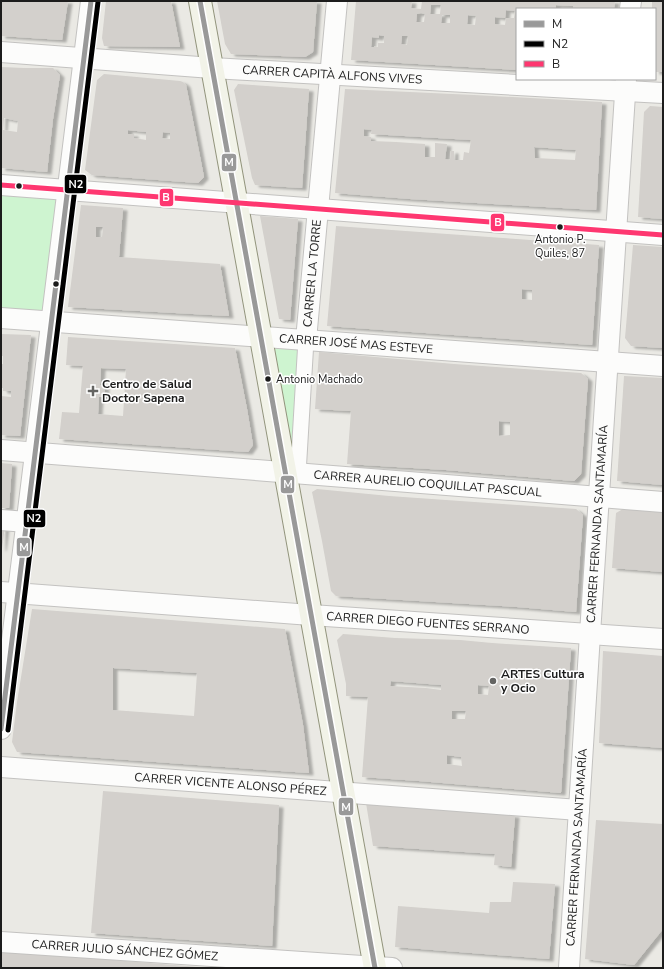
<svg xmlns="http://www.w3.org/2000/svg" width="664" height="969" viewBox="0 0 664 969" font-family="'Nunito Sans',sans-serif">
	<defs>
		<filter id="shadow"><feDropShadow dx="4.5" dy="2.5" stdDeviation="1" flood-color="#0004"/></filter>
	</defs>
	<rect width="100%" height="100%" fill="#eae9e4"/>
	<!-- park -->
	<g fill="#cef4d0">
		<polygon points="1,185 68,190 51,322 1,318"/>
		<polygon points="265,341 302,344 292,466"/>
	</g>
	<!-- building -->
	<g fill="#d3d0cc" fill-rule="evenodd" filter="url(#shadow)">
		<polygon points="1,1 68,1 62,40 1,36"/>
		<polygon points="106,1 171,1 180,47 104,46 102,38"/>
		<polygon points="217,1 317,1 313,52 305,57 231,54 225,44"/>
		<path d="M 356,1 L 412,1 L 411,8 L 421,9 L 422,1 L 615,1 L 614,9 L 573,9 L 573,6 L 556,5 L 556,9 L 517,9 L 517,70 L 351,60 ZM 431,5 L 441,5 L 440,14 L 430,14 ZM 506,10 L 515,11 L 514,18 L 506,18 L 505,25 L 495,24 L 495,17 L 505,18 ZM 421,13 L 425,14 L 424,22 L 416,22 L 417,14 ZM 442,15 L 450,15 L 450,23 L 441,23 ZM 468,15 L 476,16 L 475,25 L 467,24 ZM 379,35 L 384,36 L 384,43 L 378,43 L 378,47 L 374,46 L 374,47 L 371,47 L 372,37 L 379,38 ZM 402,36 L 408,36 L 407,45 L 401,44 Z"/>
		<polygon points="652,1 663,1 663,72 655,72 655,9 652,9"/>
		<path d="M 1,67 L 24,68 L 53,68 L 60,75 L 53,119 L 47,172 L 1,168 ZM 4,118 L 18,121 L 17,132 L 3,130 Z"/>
		<path d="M 104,74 L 180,81 L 183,82 L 186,85 L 204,177 L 198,183 L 92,175 L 85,170 L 97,80 ZM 128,130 L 146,132 L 146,140 L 134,138 L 134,134 L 128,134 ZM 163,132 L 170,133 L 170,139 L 162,138 Z"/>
		<polygon points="238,84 309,89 302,188 255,185 252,178 234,90"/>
		<path d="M 345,89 L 474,95 L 602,102 L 596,210 L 410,199 L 335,193 ZM 364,129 L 372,130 L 371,134 L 471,140 L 469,153 L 464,152 L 463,160 L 454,160 L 454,151 L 451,151 L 450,160 L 445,159 L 447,144 L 435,143 L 435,157 L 425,157 L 425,144 L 396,142 L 371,141 L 371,137 L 364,136 ZM 534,147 L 576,150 L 575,160 L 535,158 Z"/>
		<polygon points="650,106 663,107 663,219 638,217 644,112"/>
		<path d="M 81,205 L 123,208 L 119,257 L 220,264 L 229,316 L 68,307 ZM 96,227 L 103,227 L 102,237 L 96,237 Z"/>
		<polygon points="260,216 298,219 290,320 279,319"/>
		<path d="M 336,226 L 599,245 L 592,345 L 327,326 ZM 522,289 L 532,290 L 532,300 L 522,299 Z"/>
		<polygon points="633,245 663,247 663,348 631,346 625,338"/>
		<polygon points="1,334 31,335 20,436 1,435 1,396 11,397 11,391 3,391 3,388 1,388 1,364 3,364 3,356 1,356"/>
		<path d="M 68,337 L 235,348 L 247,409 L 253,445 L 248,452 L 59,439 L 62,412 L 79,413 L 83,366 L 66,365 ZM 101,368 L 126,369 L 123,416 L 98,414 L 99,397 L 104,397 L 105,386 L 100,385 Z"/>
		<path d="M 319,352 L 454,364 L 581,373 L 588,379 L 581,474 L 574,481 L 446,470 L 347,464 L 351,411 L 315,409 ZM 499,421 L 510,422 L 510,435 L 499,436 Z"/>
		<polygon points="624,376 663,378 663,485 617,481"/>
		<polygon points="1,463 12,464 9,508 1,508"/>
		<polygon points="317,489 389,496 576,509 583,515 576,612 517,607 336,596 331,591 322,541 312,492"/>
		<polygon points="623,509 663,512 663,572 612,568 616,513"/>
		<polygon points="1,525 5,526 2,549 1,548"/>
		<path d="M 32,609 L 285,629 L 303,725 L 309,773 L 17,752 L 12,742 L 17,702 ZM 113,668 L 197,673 L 194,716 L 113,710 Z"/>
		<path d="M 343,634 L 395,638 L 460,640 L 492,643 L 571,648 L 561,793 L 419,781 L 362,777 L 368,697 L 346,696 L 346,684 L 337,640 ZM 391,681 L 441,685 L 441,690 L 426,688 L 390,686 ZM 478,685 L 489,686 L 488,695 L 478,694 ZM 452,711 L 466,711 L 465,719 L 452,719 ZM 447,755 L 461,757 L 462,766 L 447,764 Z"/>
		<polygon points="603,651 663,656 663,748 599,743"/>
		<polygon points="103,791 279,805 272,946 91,933"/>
		<polygon points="366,803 515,815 511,867 494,865 495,854 373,846"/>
		<polygon points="596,820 663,824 663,929 634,965 585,959"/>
		<polygon points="513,882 555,884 549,959 395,947 398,906 489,913 490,902 511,902"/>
		<polygon points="1,951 199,967 199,968 1,968"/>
	</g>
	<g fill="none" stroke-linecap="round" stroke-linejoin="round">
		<!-- pedestrian casing -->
		<g stroke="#c3c2c0" stroke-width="17">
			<polyline id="pedestrian" points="298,474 306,340"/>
		</g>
		<!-- minor casing -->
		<g stroke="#c3c2c0" stroke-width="22">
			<g id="minor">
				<polyline points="630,9 631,1"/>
				<path id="s1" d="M 1,52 L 212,68 L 663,93"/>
				<polyline points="1,185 663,235"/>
				<path id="s2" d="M 1,318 L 663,366"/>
				<path id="s3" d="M 306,340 L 337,1"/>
				<path id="s4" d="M 1,450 L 663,502"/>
				<polyline points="1,520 27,522"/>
				<path id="s5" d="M 1,592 L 311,615 L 663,639"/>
				<polyline points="1,729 91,1"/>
				<path id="s6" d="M 1,767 L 579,810"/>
				<path id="s7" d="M 1,942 L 392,968"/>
				<path id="s8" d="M 569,968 L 590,634 L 626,79"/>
			</g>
		</g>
		<!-- secondary casing -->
		<g stroke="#92947c" stroke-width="24">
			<polyline id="secondary" points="200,1 375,968"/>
		</g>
		<!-- pedestrian -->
		<use href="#pedestrian" stroke="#fcfcfb" stroke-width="15"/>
		<!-- minor -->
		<use href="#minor" stroke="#fcfcfb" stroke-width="20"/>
		<!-- secondary -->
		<use href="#secondary" stroke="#f2f3e8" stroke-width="22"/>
		<!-- bus-1 casing -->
		<g stroke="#fff" stroke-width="8">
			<g id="bus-1">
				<polyline points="200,1 375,968"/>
				<polyline points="1,729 91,1"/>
			</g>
		</g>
		<!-- bus-2 casing -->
		<g stroke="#fff" stroke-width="8">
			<polyline id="bus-2" points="8,730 98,2"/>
		</g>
		<!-- bus-3 casing -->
		<g stroke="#fff" stroke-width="8">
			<polyline id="bus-3" points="1,185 663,235"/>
		</g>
		<!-- bus-1 -->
		<use href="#bus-1" stroke="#999" stroke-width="5"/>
		<!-- bus-2 -->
		<use href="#bus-2" stroke="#000" stroke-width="5"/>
		<!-- bus-3 -->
		<use href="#bus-3" stroke="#fe3770" stroke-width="5"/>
	</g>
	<!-- markers -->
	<g fill="#1c1c1c" stroke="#fff" stroke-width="1.5">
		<circle cx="19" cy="186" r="3.5"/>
		<circle cx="560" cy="227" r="3.5"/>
		<circle cx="56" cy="284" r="3.5"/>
		<circle cx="268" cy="379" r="3.5"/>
	</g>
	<g fill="#646462" stroke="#fff" stroke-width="1.5">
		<path d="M91 385h4v4h4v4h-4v4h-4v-4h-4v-4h4z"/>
		<circle cx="493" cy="681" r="4"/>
	</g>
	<g text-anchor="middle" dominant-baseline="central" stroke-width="3" stroke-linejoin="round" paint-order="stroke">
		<!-- bus labels -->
		<g font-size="11" fill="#1c1c1c" stroke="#fff">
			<text x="560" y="239">Antonio P.<tspan x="560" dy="14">Quiles, 87</tspan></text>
			<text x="276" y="379" text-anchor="start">Antonio Machado</text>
		</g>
		<!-- street labels -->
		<g font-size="12" fill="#1c1c1c" stroke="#fff">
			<text stroke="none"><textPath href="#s1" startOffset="332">CARRER CAPITÀ ALFONS VIVES</textPath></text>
			<text stroke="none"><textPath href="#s3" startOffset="67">CARRER LA TORRE</textPath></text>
			<text stroke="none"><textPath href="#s2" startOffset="356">CARRER JOSÉ MAS ESTEVE</textPath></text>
			<text stroke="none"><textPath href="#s4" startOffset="428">CARRER AURELIO COQUILLAT PASCUAL</textPath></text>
			<text stroke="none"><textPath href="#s8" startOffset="445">CARRER FERNANDA SANTAMARÍA</textPath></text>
			<text stroke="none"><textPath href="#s5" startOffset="428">CARRER DIEGO FUENTES SERRANO</textPath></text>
			<text stroke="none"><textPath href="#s6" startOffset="230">CARRER VICENTE ALONSO PÉREZ</textPath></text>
			<text stroke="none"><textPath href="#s8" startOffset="121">CARRER FERNANDA SANTAMARÍA</textPath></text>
			<text stroke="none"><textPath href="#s7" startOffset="124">CARRER JULIO SÁNCHEZ GÓMEZ</textPath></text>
		</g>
		<!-- poi labels -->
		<g font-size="12" font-weight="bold" fill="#1c1c1c" stroke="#fff" text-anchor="start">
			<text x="102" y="384">Centro de Salud<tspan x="102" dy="14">Doctor Sapena</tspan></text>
			<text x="501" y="674">ARTES Cultura<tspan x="501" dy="14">y Ocio</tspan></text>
		</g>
	</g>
	<g stroke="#fff" stroke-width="1.5">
		<rect x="221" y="153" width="16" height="19" rx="4" fill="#999"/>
		<rect x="64" y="174" width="23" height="20" rx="4" fill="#000"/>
		<rect x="159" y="188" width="15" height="19" rx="4" fill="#fe3770"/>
		<rect x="490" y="213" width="15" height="19" rx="4" fill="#fe3770"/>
		<rect x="280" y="475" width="15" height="19" rx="4" fill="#999"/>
		<rect x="23" y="509" width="23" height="19" rx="4" fill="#000"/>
		<rect x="16" y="537" width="15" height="20" rx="4" fill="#999"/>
		<rect x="338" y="797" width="16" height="19" rx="4" fill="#999"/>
	</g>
	<g font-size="11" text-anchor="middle" font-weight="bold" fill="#fff">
		<text x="229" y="166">M</text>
		<text x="76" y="188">N2</text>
		<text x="166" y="201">B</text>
		<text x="498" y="226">B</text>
		<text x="288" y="488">M</text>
		<text x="34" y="522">N2</text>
		<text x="24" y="551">M</text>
		<text x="346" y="811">M</text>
	</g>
	<!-- border -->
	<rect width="664" height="969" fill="none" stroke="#1c1c1c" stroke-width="4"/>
	<!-- legend -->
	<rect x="516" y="8" width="140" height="72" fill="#ffffff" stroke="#a4a4a4"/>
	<rect x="524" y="21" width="20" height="6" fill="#999999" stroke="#a4a4a4"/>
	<text x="552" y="28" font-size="12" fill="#1c1c1c">M</text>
	<rect x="524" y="41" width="20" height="6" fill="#000000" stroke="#a4a4a4"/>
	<text x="552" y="48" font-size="12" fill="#1c1c1c">N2</text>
	<rect x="524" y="61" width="20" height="6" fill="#fe3770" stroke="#a4a4a4"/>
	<text x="552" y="68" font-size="12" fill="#1c1c1c">B</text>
</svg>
